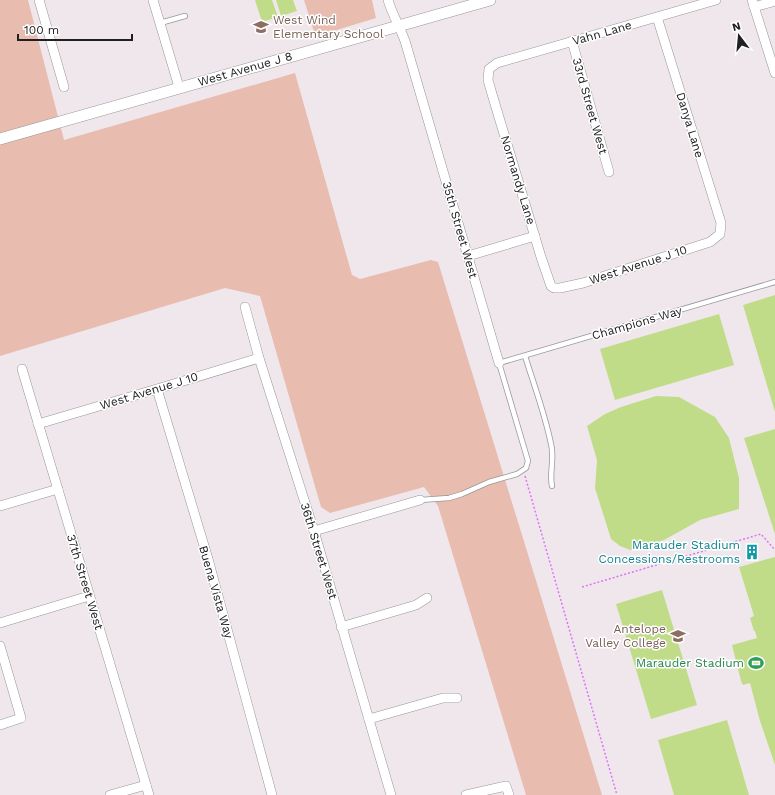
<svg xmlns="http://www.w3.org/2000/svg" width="775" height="795" viewBox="0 0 775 795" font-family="'Work Sans',sans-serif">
	<rect width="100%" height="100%" fill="#f0e7ed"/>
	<!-- grass -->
	<g fill="#e8bcaf">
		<polygon points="0,0 28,0 64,140 295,73 352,275 360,279 431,260 438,262 602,795 526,795 438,506 424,487 330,513 321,507 260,296 225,288 0,356"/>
		<polygon points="304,0 372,0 376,18 317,36 315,35"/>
	</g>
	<!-- pitch -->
	<g fill="#c1dc88">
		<polygon points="255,0 272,0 278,17 262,22"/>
		<polygon points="276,0 293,0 297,11 281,16"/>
		<polygon points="775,295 775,412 743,305"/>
		<polygon points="719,314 734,365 615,400 600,349"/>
		<polygon points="656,396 679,397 715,417 729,438 739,478 739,509 700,520 664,540 630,550 620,546 611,539 595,488 597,460 587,426 605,414 621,407"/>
		<polygon points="775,429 775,534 744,438"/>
		<polygon points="775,557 775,765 760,721 750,683 743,685 741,681 732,645 757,638 755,631 754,631 750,618 754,616 739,567"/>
		<polygon points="662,590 697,705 651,719 616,604"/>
		<polygon points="727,720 749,795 674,795 658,740"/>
	</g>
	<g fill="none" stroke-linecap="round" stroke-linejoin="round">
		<!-- service casing -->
		<g stroke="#979797" stroke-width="6">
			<g id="service">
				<polyline points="160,23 185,16"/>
				<path d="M 525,356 C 534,385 545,414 551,444 C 555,458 549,472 552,486"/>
				<polyline points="420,500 449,498 462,494 489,482 517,474 526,468 528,461 499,363 775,282"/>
			</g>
		</g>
		<!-- minor casing -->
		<g stroke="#979797" stroke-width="10">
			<g id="minor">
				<polyline points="39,0 64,87"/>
				<polyline points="153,0 179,87"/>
				<path d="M 388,0 C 392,14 400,27 405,41 L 499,363"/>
				<polyline points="752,0 775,73"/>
				<polyline points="754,7 775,1"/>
				<polyline points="657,17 721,223 720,234 710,242 583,283 560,288 554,288 551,286 541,257 492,94 488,80 489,69 497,63 716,0"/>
				<polyline points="572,41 609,172"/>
				<polyline points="468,256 535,236"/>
				<polyline points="245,307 259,358 314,531 391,795"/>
				<polyline points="22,369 149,795"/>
				<polyline points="157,389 208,559 272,795"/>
				<polyline points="38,424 157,389 259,358"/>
				<polyline points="0,506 58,489"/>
				<polyline points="314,531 420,500"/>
				<polyline points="0,623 89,596"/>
				<polyline points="341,627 416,605 427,598"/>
				<polyline points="0,646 21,718 0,725"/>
				<polyline points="369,719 443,698 457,698"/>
				<polyline points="110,795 146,785"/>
				<polyline points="466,795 506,786 509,795"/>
			</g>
		</g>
		<!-- tertiary casing -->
		<g stroke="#979797" stroke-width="12">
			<polyline id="tertiary" points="0,139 490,0"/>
		</g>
		<!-- path -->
		<g stroke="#dd74f5" stroke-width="1.5" stroke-dasharray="2 2" stroke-linecap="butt">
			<polyline points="525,476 617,795"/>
			<polyline points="582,587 761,534 775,550"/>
		</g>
		<!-- service -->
		<use href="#service" stroke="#fff" stroke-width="4.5"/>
		<!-- minor -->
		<use href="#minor" stroke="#fff" stroke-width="9"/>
		<!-- tertiary -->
		<use href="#tertiary" stroke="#fff" stroke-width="11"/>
	</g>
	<!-- icons -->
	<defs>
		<g id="school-bare" transform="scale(1.2)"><path d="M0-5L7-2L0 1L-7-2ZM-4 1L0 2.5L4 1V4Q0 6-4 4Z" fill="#8d6e63" stroke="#fff" stroke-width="2.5" paint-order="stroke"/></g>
		<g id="building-bare" transform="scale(1.2)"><path d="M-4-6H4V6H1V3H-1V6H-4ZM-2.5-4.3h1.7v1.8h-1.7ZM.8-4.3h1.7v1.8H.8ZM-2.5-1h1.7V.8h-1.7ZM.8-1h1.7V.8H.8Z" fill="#0f9aa8" stroke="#fff" stroke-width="2.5" paint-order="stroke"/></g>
		<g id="university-bare" transform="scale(1.2)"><path d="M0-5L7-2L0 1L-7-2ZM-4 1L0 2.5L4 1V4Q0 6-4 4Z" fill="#8d6e63" stroke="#fff" stroke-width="2.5" paint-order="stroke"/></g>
		<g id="stadium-bare" transform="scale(1.2)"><path d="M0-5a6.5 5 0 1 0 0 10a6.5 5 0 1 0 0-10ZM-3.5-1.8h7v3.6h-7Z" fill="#2e9e5b" stroke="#fff" stroke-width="2.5" paint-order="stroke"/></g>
	</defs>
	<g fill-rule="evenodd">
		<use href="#school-bare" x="261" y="27"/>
		<use href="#building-bare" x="752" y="552"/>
		<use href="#university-bare" x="678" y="636"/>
		<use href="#stadium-bare" x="756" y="663"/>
	</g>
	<g text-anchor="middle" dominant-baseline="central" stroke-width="3" stroke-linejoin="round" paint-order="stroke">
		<!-- education labels -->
		<g font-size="12" fill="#785e54" stroke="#fff" text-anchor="start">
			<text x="273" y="20">West Wind<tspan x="273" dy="14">Elementary School</tspan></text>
			<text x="666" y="629" text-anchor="end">Antelope<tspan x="666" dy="14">Valley College</tspan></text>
		</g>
		<!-- street labels -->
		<g font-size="12" fill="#202020" stroke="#fff">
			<text transform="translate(602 33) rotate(-16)">Vahn Lane</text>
			<text transform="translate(245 69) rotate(-16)">West Avenue J 8</text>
			<text transform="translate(590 106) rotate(74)">33rd Street West</text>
			<text transform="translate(690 125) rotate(73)">Danya Lane</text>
			<text transform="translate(518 180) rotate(73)">Normandy Lane</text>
			<text transform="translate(460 230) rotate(74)">35th Street West</text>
			<text transform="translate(638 265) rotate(-18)">West Avenue J 10</text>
			<text transform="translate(637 323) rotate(-16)">Champions Way</text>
			<text transform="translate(149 391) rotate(-17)">West Avenue J 10</text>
			<text transform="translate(319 551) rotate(73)">36th Street West</text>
			<text transform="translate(85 582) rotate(73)">37th Street West</text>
			<text transform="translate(216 592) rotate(74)">Buena Vista Way</text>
		</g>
		<!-- culture labels -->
		<g font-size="12" fill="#0d838f" stroke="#fff" text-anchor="end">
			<text x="740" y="545">Marauder Stadium<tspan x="740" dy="14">Concessions/Restrooms</tspan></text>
		</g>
		<!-- leisure labels -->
		<g font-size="12" fill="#27864d" stroke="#fff" text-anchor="end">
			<text x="744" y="663">Marauder Stadium</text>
		</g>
	</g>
	<!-- north arrow -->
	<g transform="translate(739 36) rotate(344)" stroke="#ffffff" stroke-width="3" paint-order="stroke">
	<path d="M0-3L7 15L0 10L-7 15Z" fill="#202020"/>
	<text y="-6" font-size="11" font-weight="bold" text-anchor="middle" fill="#202020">N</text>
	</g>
	<!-- scale -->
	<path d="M18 34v6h114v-6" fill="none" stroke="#202020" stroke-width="2"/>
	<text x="24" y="34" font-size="12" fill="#202020" stroke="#ffffff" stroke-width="3" paint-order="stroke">100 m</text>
</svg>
